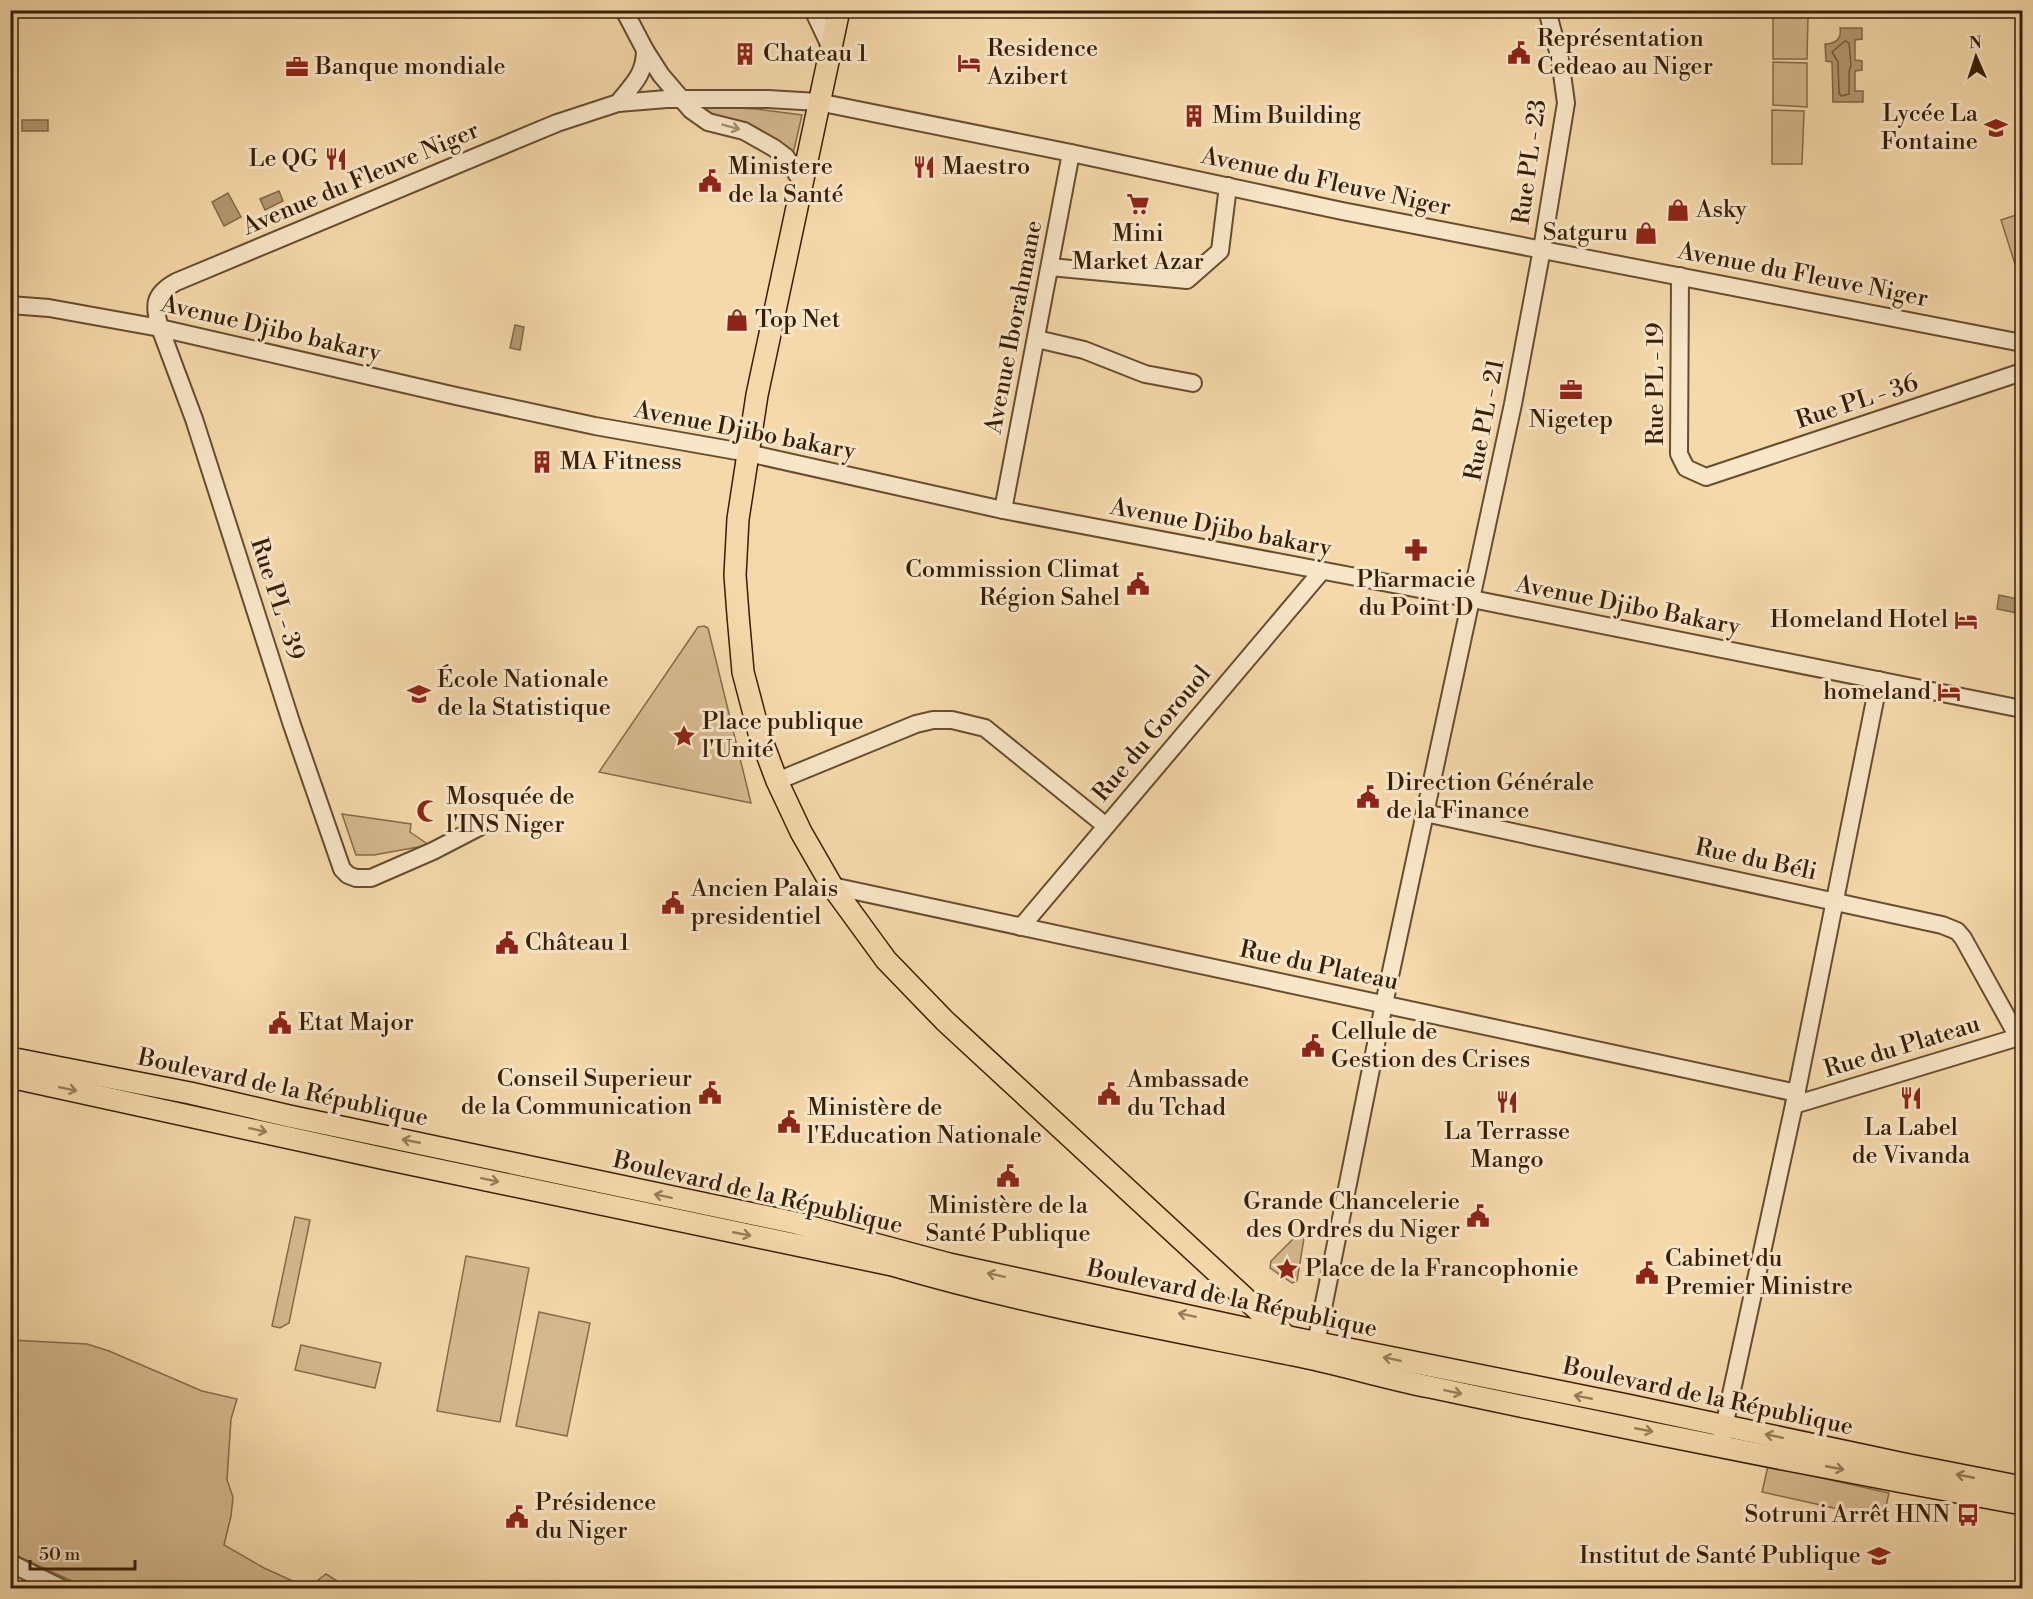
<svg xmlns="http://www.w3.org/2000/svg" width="2033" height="1599" viewBox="0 0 2033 1599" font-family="'Libre Bodoni',serif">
	<rect width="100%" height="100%" fill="#f5d9aa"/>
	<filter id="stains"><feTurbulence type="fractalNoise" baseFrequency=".00333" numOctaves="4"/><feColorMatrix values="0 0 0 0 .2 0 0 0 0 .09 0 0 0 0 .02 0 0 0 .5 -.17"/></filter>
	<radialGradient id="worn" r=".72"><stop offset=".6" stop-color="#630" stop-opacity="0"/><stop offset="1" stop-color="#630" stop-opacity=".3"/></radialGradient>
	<!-- green -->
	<g fill="#d5b98e" stroke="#866c4a" stroke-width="1.5">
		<polygon points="1773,17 1808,17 1807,59 1773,59"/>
		<polygon points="1773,62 1807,63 1807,107 1773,105"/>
		<polygon points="700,106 756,109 802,115 793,154 699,112"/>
		<polygon points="1772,110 1804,111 1802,164 1772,164"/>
		<polygon points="2022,213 2022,286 2001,220"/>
		<polygon points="704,626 708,628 751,803 599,772 698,627"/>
		<polygon points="342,814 411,824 410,832 429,845 374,855 356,855"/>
		<polygon points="295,1217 310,1220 289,1323 280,1328 272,1326"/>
		<polygon points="1306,1226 1297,1281 1292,1283 1270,1268 1271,1261"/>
		<polygon points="466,1256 529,1268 500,1422 437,1411"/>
		<polygon points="539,1312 590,1323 567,1436 516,1426"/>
		<polygon points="10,1340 87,1344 109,1351 202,1391 237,1399 231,1419 227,1480 233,1497 231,1516 224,1545 264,1568 308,1588 326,1574 348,1588 87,1588 11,1553"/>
		<polygon points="301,1345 381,1363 375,1388 295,1370"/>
		<polygon points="1768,1466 1889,1493 1883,1519 1762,1492"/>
	</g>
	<!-- water -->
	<g fill="#b59972" stroke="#836847" stroke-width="1.5">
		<path d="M 1840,28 L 1862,28 L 1862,39 L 1855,40 L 1855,60 L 1862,61 L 1862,70 L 1855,71 L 1855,91 L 1863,91 L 1863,102 L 1833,102 L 1832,62 L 1826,61 L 1825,44 C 1835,44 1842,39 1840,28 Z"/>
		<rect x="22" y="120" width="26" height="11"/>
		<polygon points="279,191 283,201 265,210 260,199"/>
		<polygon points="228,193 241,217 224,226 212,202"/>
		<polygon points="515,325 524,327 520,350 510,348"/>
		<polygon points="1999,595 2022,600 2022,614 1997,609"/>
	</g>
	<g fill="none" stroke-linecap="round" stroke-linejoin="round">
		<!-- shore -->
		<polygon stroke="#765c3c" stroke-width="1.5" points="1845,41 1849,43 1851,65 1849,72 1849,94 1841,96 1839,93 1838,62 1832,52"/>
		<!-- minor casing -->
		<g stroke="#674d2f" stroke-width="20">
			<g id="minor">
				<polyline points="624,10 645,50 661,75 691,110 708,122 744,131 774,148 786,157 803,184"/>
				<polyline points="813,10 831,48"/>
				<path d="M 618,103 C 632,85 645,75 645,50"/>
				<polyline points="1050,267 1187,280 1220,251 1228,186"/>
				<polyline points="1680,276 1679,454 1686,468 1706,477 2022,372"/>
				<polyline points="10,305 49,308 160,328 456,396 595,426 748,453 1003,510 1472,599 2022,709"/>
				<polyline points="1037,339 1084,350 1145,374 1193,383"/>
				<polyline points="1003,510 1071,153"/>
				<polyline points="777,781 916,724 933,720 952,720 985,728 1106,826"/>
				<polyline points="1425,813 1942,925 1957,931 1963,938 2018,1037"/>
				<path d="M 489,822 L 433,851 L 371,878 L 356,878 L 348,875 L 342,869 L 292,725 L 194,419 L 160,328 C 153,305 154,294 176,282 L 557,123 L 618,103 L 667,99 L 768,99 L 818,102 L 1071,153 L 1342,211 L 2022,343"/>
				<polyline points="832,886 1797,1093"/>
				<polyline points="1021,927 1321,572"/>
				<polyline points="1794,1105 2022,1036"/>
				<polyline points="1314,1353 1384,1004 1513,404 1542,249 1566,103 1560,59 1547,10"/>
				<polyline points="1722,1436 1794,1105 1879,680"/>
				<polyline points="10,1563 61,1588"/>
			</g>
		</g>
		<!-- major casing -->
		<g stroke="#381e06" stroke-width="24">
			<g id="major">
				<polyline points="839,10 757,395 738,519 735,575 738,615 743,672 759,733 777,781 801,832 832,886 886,960 945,1021 1287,1337"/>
				<polyline points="10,1058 190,1093 289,1116 796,1223 949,1264 1244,1328 1627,1405 1909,1465 2022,1487"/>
				<path d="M 10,1077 L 386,1159 L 892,1265 C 1024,1304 1160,1328 1294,1355 C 1340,1364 1384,1378 1430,1387 C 1627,1429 1824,1468 2022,1504"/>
			</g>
		</g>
		<!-- minor -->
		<use href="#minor" stroke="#f8e6c8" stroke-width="16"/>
		<!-- major -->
		<use href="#major" stroke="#f5d9aa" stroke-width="21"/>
	</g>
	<!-- one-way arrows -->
	<defs><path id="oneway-shaft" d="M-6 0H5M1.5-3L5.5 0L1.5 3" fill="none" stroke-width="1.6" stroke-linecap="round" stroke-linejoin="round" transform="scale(1.5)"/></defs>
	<use stroke="#a28c71" href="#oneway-shaft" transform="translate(731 127) rotate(15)"/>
	<g stroke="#967c58">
		<use href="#oneway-shaft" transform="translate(68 1089) rotate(12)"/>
		<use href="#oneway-shaft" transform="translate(258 1130) rotate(12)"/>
		<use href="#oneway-shaft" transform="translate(411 1141) rotate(-169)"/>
		<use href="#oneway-shaft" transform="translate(490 1180) rotate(12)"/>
		<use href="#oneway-shaft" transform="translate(663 1196) rotate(-168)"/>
		<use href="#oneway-shaft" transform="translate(742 1234) rotate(11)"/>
		<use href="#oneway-shaft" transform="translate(996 1275) rotate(-168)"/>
		<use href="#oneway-shaft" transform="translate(1187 1315) rotate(-168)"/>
		<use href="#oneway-shaft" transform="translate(1392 1359) rotate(-168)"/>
		<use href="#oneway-shaft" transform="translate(1453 1392) rotate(12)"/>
		<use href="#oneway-shaft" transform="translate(1583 1397) rotate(-169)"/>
		<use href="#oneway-shaft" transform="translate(1644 1430) rotate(11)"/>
		<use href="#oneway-shaft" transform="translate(1774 1436) rotate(-168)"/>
		<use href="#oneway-shaft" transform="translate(1835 1468) rotate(11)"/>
		<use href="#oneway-shaft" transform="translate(1965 1476) rotate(-169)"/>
	</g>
	<!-- icons -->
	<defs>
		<g id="civic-bare" transform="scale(1.8)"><path d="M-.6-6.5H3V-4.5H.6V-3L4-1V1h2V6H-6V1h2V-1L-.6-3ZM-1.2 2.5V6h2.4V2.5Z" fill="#8f2418" stroke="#f8e6c8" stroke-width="2.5" paint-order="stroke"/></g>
		<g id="building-bare" transform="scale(1.8)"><path d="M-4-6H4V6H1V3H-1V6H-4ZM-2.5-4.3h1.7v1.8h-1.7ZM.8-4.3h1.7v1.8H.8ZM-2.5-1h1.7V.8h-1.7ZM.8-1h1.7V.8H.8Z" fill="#8f2418" stroke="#f8e6c8" stroke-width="2.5" paint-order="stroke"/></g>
		<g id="hotel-bare" transform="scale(1.8)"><path d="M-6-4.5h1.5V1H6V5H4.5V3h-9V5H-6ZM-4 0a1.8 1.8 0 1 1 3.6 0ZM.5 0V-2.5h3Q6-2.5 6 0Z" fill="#8f2418" stroke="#f8e6c8" stroke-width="2.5" paint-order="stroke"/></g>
		<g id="office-bare" transform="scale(1.8)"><path d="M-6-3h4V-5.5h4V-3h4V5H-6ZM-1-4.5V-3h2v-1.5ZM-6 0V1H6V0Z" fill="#8f2418" stroke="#f8e6c8" stroke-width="2.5" paint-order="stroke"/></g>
		<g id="school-bare" transform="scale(1.8)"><path d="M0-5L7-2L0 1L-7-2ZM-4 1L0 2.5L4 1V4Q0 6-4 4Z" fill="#8f2418" stroke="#f8e6c8" stroke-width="2.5" paint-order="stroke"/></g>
		<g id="restaurant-bare" transform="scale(1.8)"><path d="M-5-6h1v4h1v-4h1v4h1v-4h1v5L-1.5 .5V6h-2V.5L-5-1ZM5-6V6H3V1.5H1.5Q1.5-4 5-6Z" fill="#8f2418" stroke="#f8e6c8" stroke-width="2.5" paint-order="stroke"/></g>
		<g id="supermarket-bare" transform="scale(1.8)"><path d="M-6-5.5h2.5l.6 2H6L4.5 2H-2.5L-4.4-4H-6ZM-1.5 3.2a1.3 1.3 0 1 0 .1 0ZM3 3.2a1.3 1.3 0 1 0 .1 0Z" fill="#8f2418" stroke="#f8e6c8" stroke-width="2.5" paint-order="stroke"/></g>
		<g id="shop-bare" transform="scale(1.8)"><path d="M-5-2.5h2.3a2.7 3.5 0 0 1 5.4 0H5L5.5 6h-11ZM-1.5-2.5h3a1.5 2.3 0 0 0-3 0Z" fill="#8f2418" stroke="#f8e6c8" stroke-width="2.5" paint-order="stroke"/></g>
		<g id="pharmacy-bare" transform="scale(1.8)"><path d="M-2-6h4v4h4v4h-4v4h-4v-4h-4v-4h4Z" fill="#8f2418" stroke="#f8e6c8" stroke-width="2.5" paint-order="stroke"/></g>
		<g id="university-bare" transform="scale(1.8)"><path d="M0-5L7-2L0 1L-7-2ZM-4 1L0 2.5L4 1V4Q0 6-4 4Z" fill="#8f2418" stroke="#f8e6c8" stroke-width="2.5" paint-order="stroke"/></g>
		<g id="sight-bare" transform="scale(1.8)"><path d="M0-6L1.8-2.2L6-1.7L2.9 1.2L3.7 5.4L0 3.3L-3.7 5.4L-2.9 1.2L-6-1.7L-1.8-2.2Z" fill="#8f2418" stroke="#f8e6c8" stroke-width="2.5" paint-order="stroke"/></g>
		<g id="mosque-bare" transform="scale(1.8)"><path d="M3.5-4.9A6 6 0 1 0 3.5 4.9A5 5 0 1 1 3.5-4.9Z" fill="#8f2418" stroke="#f8e6c8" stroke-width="2.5" paint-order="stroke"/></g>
		<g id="bus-bare" transform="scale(1.8)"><path d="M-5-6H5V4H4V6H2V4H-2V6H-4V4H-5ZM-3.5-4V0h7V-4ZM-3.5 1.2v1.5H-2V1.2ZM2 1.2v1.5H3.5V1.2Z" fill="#8f2418" stroke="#f8e6c8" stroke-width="2.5" paint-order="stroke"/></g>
	</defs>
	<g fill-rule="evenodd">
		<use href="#civic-bare" x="1519" y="53"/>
		<use href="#building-bare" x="745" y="54"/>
		<use href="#hotel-bare" x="969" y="63"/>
		<use href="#office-bare" x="297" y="67"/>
		<use href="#building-bare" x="1194" y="116"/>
		<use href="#school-bare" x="1996" y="128"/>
		<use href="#restaurant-bare" x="336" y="159"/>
		<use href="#restaurant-bare" x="924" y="167"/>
		<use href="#civic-bare" x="710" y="181"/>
		<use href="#supermarket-bare" x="1138" y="204"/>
		<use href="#shop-bare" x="1678" y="210"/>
		<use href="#shop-bare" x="1646" y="233"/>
		<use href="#shop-bare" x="737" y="320"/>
		<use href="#office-bare" x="1571" y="390"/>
		<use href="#building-bare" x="542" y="462"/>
		<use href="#pharmacy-bare" x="1416" y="550"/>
		<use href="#civic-bare" x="1138" y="584"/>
		<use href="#hotel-bare" x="1966" y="620"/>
		<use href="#hotel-bare" x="1949" y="692"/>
		<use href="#university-bare" x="419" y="694"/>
		<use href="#sight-bare" x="684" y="736"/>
		<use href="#civic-bare" x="1368" y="797"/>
		<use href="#mosque-bare" x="428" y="811"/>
		<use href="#civic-bare" x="673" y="903"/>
		<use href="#civic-bare" x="507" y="943"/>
		<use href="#civic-bare" x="280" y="1023"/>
		<use href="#civic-bare" x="1313" y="1046"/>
		<use href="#civic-bare" x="710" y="1093"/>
		<use href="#civic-bare" x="1109" y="1094"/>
		<use href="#restaurant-bare" x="1911" y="1098"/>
		<use href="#restaurant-bare" x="1507" y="1102"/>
		<use href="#civic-bare" x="789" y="1122"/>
		<use href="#civic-bare" x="1008" y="1176"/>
		<use href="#civic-bare" x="1478" y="1216"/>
		<use href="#sight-bare" x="1287" y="1269"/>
		<use href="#civic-bare" x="1647" y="1273"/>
		<use href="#bus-bare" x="1968" y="1515"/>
		<use href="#civic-bare" x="517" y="1517"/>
		<use href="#university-bare" x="1879" y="1556"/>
	</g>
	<g text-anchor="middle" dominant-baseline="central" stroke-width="6" stroke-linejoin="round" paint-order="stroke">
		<!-- poi labels -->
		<g font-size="24" fill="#381e06" stroke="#f8e6c8" text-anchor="start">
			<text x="1537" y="39">Représentation<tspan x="1537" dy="28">Cedeao au Niger</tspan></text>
			<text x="987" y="49">Residence<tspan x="987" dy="28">Azibert</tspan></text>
			<text x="763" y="54">Chateau 1</text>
			<text x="315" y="67">Banque mondiale</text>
			<text x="1978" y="114" text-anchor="end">Lycée La<tspan x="1978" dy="28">Fontaine</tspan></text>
			<text x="1212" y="116">Mim Building</text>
			<text x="318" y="159" text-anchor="end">Le QG</text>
			<text x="728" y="167">Ministere<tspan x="728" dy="28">de la Santé</tspan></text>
			<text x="942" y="167">Maestro</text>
			<text x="1696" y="210">Asky</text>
			<text x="1628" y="233" text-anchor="end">Satguru</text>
			<text x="1138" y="234" text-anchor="middle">Mini<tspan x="1138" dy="28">Market Azar</tspan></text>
			<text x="755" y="320">Top Net</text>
			<text x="1571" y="420" text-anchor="middle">Nigetep</text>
			<text x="560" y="462">MA Fitness</text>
			<text x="1120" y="570" text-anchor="end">Commission Climat<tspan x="1120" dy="28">Région Sahel</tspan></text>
			<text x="1416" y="580" text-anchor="middle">Pharmacie<tspan x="1416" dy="28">du Point D</tspan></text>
			<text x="1948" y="620" text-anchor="end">Homeland Hotel</text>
			<text x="437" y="680">École Nationale<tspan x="437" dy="28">de la Statistique</tspan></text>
			<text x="1931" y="692" text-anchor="end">homeland</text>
			<text x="702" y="722">Place publique<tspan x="702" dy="28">l'Unité</tspan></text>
			<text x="1386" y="783">Direction Générale<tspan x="1386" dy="28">de la Finance</tspan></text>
			<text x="446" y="797">Mosquée de<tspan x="446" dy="28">l'INS Niger</tspan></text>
			<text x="691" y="889">Ancien Palais<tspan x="691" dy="28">presidentiel</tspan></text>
			<text x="525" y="943">Château 1</text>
			<text x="298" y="1023">Etat Major</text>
			<text x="1331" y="1032">Cellule de<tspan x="1331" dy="28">Gestion des Crises</tspan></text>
			<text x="692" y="1079" text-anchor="end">Conseil Superieur<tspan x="692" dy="28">de la Communication</tspan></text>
			<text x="1127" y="1080">Ambassade<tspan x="1127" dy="28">du Tchad</tspan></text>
			<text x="807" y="1108">Ministère de<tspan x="807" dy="28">l'Education Nationale</tspan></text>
			<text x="1911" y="1128" text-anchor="middle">La Label<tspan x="1911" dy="28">de Vivanda</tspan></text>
			<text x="1507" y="1132" text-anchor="middle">La Terrasse<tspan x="1507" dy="28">Mango</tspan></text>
			<text x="1460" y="1202" text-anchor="end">Grande Chancelerie<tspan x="1460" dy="28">des Ordres du Niger</tspan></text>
			<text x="1008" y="1206" text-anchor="middle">Ministère de la<tspan x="1008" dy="28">Santé Publique</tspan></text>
			<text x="1665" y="1259">Cabinet du<tspan x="1665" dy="28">Premier Ministre</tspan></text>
			<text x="1305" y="1269">Place de la Francophonie</text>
			<text x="535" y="1503">Présidence<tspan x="535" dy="28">du Niger</tspan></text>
			<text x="1950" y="1515" text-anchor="end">Sotruni Arrêt HNN</text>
			<text x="1861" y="1556" text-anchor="end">Institut de Santé Publique</text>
		</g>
		<!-- street labels -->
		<g font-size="24" fill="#381e06" stroke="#f8e6c8">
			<text transform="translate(1530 162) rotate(-82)">Rue PL - 23</text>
			<text transform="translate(361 179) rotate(-23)">Avenue du Fleuve Niger</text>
			<text transform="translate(1326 182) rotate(12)">Avenue du Fleuve Niger</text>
			<text transform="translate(1803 275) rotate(11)">Avenue du Fleuve Niger</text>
			<text transform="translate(1014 327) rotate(-79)">Avenue Iborahmane</text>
			<text transform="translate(271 329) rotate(13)">Avenue Djibo bakary</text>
			<text transform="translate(1656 384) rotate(-90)">Rue PL - 19</text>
			<text transform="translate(1857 402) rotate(-18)">Rue PL - 36</text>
			<text transform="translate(1485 420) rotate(-79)">Rue PL - 21</text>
			<text transform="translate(745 431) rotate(11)">Avenue Djibo bakary</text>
			<text transform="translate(1221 528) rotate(11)">Avenue Djibo bakary</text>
			<text transform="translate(277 599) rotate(72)">Rue PL - 39</text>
			<text transform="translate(1628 606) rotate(11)">Avenue Djibo Bakary</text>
			<text transform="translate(1152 734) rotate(-50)">Rue du Gorouol</text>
			<text transform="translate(1756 860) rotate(12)">Rue du Béli</text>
			<text transform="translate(1319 966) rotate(12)">Rue du Plateau</text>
			<text transform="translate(1902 1047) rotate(-17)">Rue du Plateau</text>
			<text transform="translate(283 1088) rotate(12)">Boulevard de la République</text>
			<text transform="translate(758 1193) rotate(13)">Boulevard de la République</text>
			<text transform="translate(1232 1299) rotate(12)">Boulevard de la République</text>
			<text transform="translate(1708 1397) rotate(12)">Boulevard de la République</text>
		</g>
	</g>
	<!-- margin -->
	<rect width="2033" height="1599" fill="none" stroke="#f5d9aa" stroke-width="36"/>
	<rect x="12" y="12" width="2009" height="1575" fill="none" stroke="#381e06" stroke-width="3"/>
	<rect x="18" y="18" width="1997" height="1563" fill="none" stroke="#381e06" stroke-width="1.5"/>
	<!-- north arrow -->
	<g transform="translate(1976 57) rotate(357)" stroke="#f8e6c8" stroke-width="4.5" paint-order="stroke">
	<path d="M0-4.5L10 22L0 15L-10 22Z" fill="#381e06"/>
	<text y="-9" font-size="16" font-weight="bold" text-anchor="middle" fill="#381e06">N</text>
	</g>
	<!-- scale -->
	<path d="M30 1560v9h105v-9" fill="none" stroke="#381e06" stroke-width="3"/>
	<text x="39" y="1560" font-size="18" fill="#381e06" stroke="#f8e6c8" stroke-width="4.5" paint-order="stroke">50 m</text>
	<rect width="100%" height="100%" filter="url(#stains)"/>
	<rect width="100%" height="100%" fill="url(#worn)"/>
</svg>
